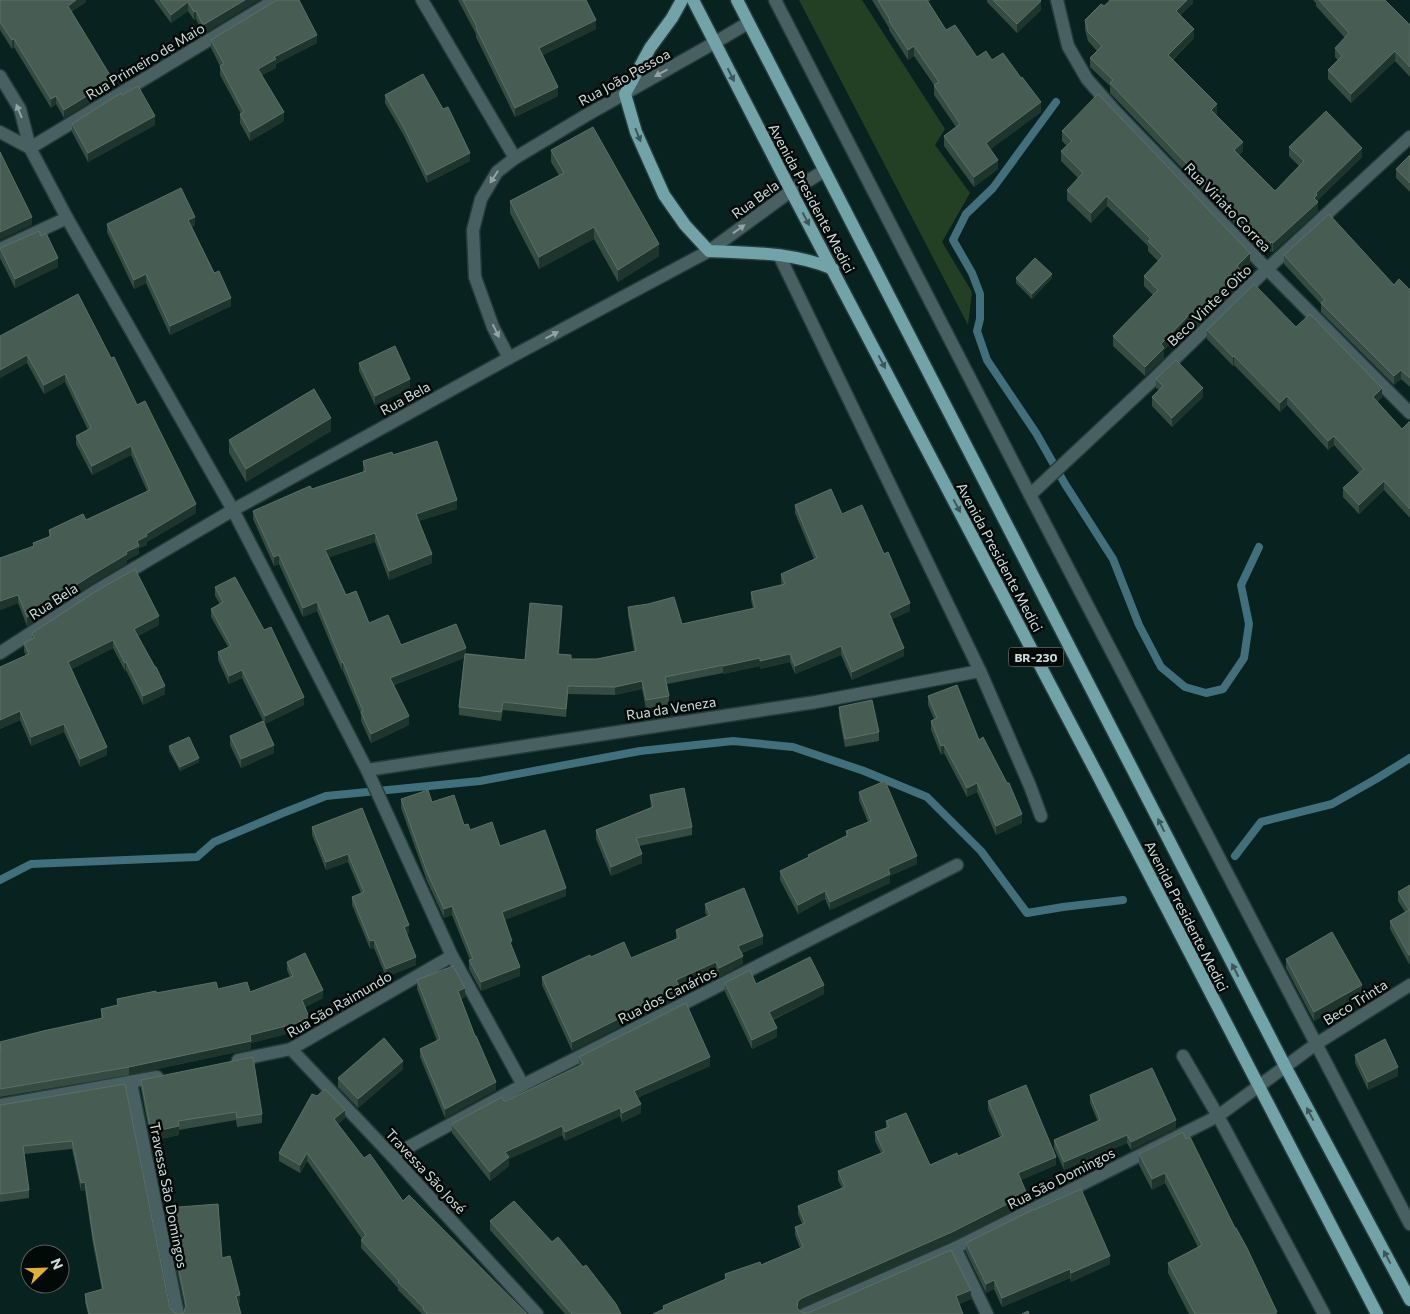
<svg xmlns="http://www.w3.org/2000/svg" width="1410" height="1314" viewBox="0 0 1410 1314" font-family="Commissioner,sans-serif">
	<rect width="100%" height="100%" fill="#07221f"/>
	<!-- green -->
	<polygon fill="#234025" points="799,0 862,0 945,129 935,145 970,193 942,242 972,292 968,325"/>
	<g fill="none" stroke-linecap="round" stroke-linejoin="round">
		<!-- stream -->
		<g stroke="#416f7b" stroke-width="8">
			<polyline points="1056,102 993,188 966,214 953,240 972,273 980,294 980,319 977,331 987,360 1036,433 1065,484 1113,559 1139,625 1161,667 1185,687 1206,693 1223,689 1244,658 1249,624 1241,585 1259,547"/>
			<polyline points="1235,856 1261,822 1332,804 1376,779 1410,758"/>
			<polyline points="0,880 31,864 197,857 214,842 283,813 326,796 480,781 640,751 733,741 793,747 864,771 927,797 981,851 1027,913 1063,907 1123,900"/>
		</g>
		<!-- minor casing -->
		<g stroke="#233c39" stroke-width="15">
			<g id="minor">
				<polyline points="422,0 515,158"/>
				<polyline points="775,0 1030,495 1410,1224"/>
				<polyline points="1057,0 1068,46 1087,79 1115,111 1267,269 1410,413"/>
				<polyline points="0,76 20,109 30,148 67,218 233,510 367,770 452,956 523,1085"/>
				<polyline points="0,132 30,148"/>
				<polyline points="30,148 275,0"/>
				<polyline points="0,249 67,218"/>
				<polyline points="779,255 980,671 1030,786 1041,816"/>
				<polyline points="509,358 493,327 475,277 473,230 481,199 497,172 515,158 585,116 714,43 748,23"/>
				<polyline points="1030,495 1155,378 1267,269 1410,137"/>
				<polyline points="0,653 94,592 233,510 509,358 709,251 791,191 824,171"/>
				<polyline points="367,770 816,702 980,671"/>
				<polyline points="291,1049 392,1156 537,1314"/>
				<polyline points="1183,1056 1218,1116 1324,1314"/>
				<polyline points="238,1060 291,1049 452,956"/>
				<polyline points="131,1083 178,1314"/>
				<polyline points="0,1105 157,1077"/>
				<polyline points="392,1156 523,1085 957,865"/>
				<polyline points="955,1248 987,1314"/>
				<polyline points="805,1314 955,1248 1218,1116 1316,1044 1410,985"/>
			</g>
		</g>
		<!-- primary casing -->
		<g stroke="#233c39" stroke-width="15">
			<g id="primary">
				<path d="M 682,0 L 672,18 L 650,48 L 625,94 L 636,132 L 664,195 L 685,225 L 709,251 C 751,253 794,252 833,269"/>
				<polyline points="693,0 791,191 1095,770 1377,1314"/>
				<polyline points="737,0 1285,1066 1410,1300"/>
			</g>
		</g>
		<!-- minor -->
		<use href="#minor" stroke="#496062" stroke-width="12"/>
		<!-- primary -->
		<use href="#primary" stroke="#72a3a8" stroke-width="12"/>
	</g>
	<!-- wall -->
	<g fill="#364c42">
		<polygon points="0,0 86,0 86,2 71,12 113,88 64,118 56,104 51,108 14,47 12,49 0,30"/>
		<polygon points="154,0 259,0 203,34 196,19 194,20 188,11 171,23"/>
		<polygon points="458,0 586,0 596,29 543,55 558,96 515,117 476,37 476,34"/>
		<polygon points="872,0 931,0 928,2 946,30 977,57 992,60 1041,112 990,149 998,169 974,187 944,146 944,136 956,127 934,95 934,85 914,56 908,60 889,30 889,28"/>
		<polygon points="987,0 1040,0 1041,10 1017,33 987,2"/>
		<polygon points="1108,0 1193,0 1193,3 1180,15 1194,38 1173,60 1217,113 1216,114 1243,151 1239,155 1275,191 1299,166 1289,156 1289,147 1362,157 1317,201 1318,211 1273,252 1272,251 1271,252 1265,246 1261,251 1110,93 1110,86 1090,67 1090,58 1097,51 1088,41 1085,30 1085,20 1109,2"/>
		<polygon points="1313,0 1385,0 1410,25 1410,77 1395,61 1351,103 1328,79 1328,70 1338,60 1335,57 1335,48 1345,38 1316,6 1316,3"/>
		<polygon points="211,40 317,43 276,64 276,68 262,75 284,121 250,141 240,123 240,114 241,114 220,75 220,66 211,48"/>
		<polygon points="385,95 470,161 427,183 404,136 385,103"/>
		<polygon points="72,124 155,125 88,162 72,132"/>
		<polygon points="1062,131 1250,263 1242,271 1242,282 1196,327 1191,323 1164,350 1164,358 1145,376 1113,346 1113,336 1153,295 1144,286 1144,276 1158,261 1148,251 1148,246 1107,206 1091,223 1067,200 1067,190 1078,178 1061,161 1061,151 1067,146 1062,141"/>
		<polygon points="551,150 659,256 618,282 594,239 539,269 510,213 510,201 559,175 551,162"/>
		<polygon points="1410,155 1410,192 1396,178 1396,169"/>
		<polygon points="107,224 195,225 192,227 231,306 170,335 146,283 134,289 107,232"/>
		<polygon points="41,236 58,267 15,288 0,258 0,248"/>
		<polygon points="1284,255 1394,285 1410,290 1410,387 1401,379 1394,385 1321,312 1321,304 1284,264"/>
		<polygon points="1016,278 1052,278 1032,299 1016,283"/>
		<polygon points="1296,327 1382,397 1377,402 1402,429 1410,421 1410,518 1384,490 1359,514 1343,497 1343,488 1359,473 1334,445 1328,450 1287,405 1280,412 1234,365 1233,366 1207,339 1207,330"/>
		<polygon points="0,336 111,358 196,513 147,542 147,545 139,548 139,554 127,560 127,563 90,585 27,626 18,603 0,610 33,546 33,543 49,537 49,530 86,520 147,491 131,455 92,475 76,444 76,436 88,430 65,382 44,394 27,363 0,378"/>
		<polygon points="359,363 410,388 375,405 359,371"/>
		<polygon points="1156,379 1203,397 1172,427 1152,406 1152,397 1159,390 1156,388"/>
		<polygon points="331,431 246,482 229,453 229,440"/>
		<polygon points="393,455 457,509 419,521 432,563 389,580 375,542 329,557 346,595 369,623 401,645 525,660 562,614 559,654 571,659 597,659 634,651 628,615 628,607 682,624 753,609 751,600 751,592 782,585 781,582 781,574 814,559 795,513 795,505 842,514 884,554 910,611 892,619 904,656 852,680 841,655 795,674 790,662 760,669 760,666 723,674 723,673 667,684 669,696 669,704 646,709 642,689 615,695 568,694 566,717 503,710 501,721 459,715 459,707 464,658 394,685 409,725 371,743 361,721 361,714 343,671 342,671 317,611 303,617 279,564 274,566 253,519 253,511 312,489 363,472 363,461"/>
		<polygon points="215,587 304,705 265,724 274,753 241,768 230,745 230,736 263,721 242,678 229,684 218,660 218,652 228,647 211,617 211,609 220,604 215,596"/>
		<polygon points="159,625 138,636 165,694 143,705 126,670 125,671 113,648 72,669 107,755 80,767 64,732 31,746 20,720 0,729 0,667 26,656 24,651 24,643 32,639 32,633"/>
		<polygon points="928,696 979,740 1022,823 996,835 977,792 967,797 944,753 941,755 931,730 931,721 934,719 928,705"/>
		<polygon points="839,707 879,732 879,741 845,747 839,716"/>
		<polygon points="169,746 199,762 180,771 169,751"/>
		<polygon points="859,792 917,864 890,876 890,883 830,910 825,899 798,914 780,880 780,871 808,857 808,855 846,836 846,831 868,822 859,800"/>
		<polygon points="650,795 692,827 692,835 639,846 642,863 611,876 596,839 596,830 651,807"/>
		<polygon points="401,799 432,802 470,830 500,846 566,896 504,920 520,976 481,991 469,969 469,960 470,960 452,915 444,918 427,881 401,808"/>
		<polygon points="362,808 409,933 407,934 416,965 386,977 374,948 370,949 352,905 352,897 361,893 348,862 326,870 312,835 312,827"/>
		<polygon points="1410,885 1410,963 1409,964 1390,929 1390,921 1405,912 1398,901 1398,892"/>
		<polygon points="705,904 763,944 742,953 743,964 719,977 716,971 679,987 680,996 572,1051 542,985 542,977 591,957 631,958 676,939 676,930 707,916 705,913"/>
		<polygon points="1286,959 1362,994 1314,1021 1286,968"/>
		<polygon points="287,962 323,998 305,1007 309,1025 294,1032 251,1043 251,1049 129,1075 0,1097 0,1042 101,1018 101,1009 117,1005 117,999 156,993 218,989 250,992 290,977 287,970"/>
		<polygon points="417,980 465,997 461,999 496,1090 445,1118 420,1057 420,1049 437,1041 417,989"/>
		<polygon points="725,983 756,984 824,994 773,1020 777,1037 752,1049 725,992"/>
		<polygon points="1355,1055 1398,1076 1368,1090 1355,1063"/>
		<polygon points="579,1057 710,1066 637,1098 641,1113 622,1122 620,1116 565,1141 562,1135 509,1159 509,1166 490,1181 452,1133 452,1124 504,1101 506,1101 579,1066"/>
		<polygon points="403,1069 358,1108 338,1087 338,1078"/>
		<polygon points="141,1080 262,1114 262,1123 237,1127 236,1120 179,1130 179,1135 151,1141 141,1089"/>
		<polygon points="125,1084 170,1308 175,1313 179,1314 184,1312 185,1308 166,1216 166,1208 222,1258 240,1303 238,1303 241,1314 88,1314 85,1302 85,1294 102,1290 93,1244 85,1190 81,1191 72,1149 24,1154 29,1190 29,1198 0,1202 0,1104 1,1105"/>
		<polygon points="1090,1095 1176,1128 1131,1150 1127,1143 1064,1170 1054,1148 1054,1140 1098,1122 1090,1103"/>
		<polygon points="317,1096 345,1118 338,1124 364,1158 403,1201 527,1314 422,1314 398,1290 398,1288 361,1248 361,1240 362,1239 307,1161 300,1173 279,1161 279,1153"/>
		<polygon points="988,1101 1056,1165 1021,1180 1027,1203 952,1241 802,1307 798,1310 801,1312 808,1313 971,1299 959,1304 963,1314 653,1314 663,1310 663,1306 725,1280 725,1274 761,1265 800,1248 795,1235 795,1227 802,1224 798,1214 798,1206 842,1188 838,1180 838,1171 881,1153 875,1141 875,1132 886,1128 886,1121 930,1165 958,1156 1000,1137 988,1109"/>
		<polygon points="1183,1132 1277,1314 1189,1314 1168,1273 1168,1263 1198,1247 1165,1183 1152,1190 1139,1165 1139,1154"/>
		<polygon points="1034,1210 1110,1264 1071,1282 1070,1278 1002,1307 994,1289 986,1293 966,1252 966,1243"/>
		<polygon points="490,1221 552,1242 621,1314 565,1314 490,1230"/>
	</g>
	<!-- shaded-wall -->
	<g fill="#1d352d">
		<polygon points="76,0 86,0 86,2 68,14 68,6"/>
		<polygon points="245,0 259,0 203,34 203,25"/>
		<polygon points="1187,0 1193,0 1193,3 1176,20 1176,11"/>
		<polygon points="1041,1 1041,10 1017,33 1017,24"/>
		<polygon points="188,2 188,11 171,23 171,15"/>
		<polygon points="196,11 196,19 194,20 194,12"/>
		<polygon points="596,20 596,29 539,57 539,48"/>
		<polygon points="1194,29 1194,38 1168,64 1168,55"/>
		<polygon points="317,35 317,43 276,64 276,68 258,77 258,69 274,57"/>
		<polygon points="14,39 14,47 12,49 12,40"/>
		<polygon points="914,46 914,56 908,60 908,50"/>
		<polygon points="1395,51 1395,61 1351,103 1351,94"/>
		<polygon points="113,80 113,88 64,118 64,110"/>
		<polygon points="558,87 558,96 515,117 515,108"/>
		<polygon points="56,96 56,104 51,108 51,99"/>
		<polygon points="1041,102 1041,112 986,153 986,143"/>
		<polygon points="1217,104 1217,113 1211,119 1211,110"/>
		<polygon points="284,112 284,121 250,141 250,132"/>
		<polygon points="155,116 155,125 88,162 88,153"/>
		<polygon points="1243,142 1243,151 1234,159 1234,150"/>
		<polygon points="1362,148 1362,157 1317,201 1318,202 1318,211 1273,252 1273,243 1314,198 1316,193"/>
		<polygon points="470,153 470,161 427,183 427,175"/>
		<polygon points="998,160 998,169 974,187 974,177"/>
		<polygon points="1107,196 1107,206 1091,223 1091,213"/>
		<polygon points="32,217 32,225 0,240 0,232"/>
		<polygon points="195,217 195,225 188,228 188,220"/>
		<polygon points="594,227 594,239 539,269 539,257"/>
		<polygon points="1265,237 1265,246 1261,251 1261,242"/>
		<polygon points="1272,242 1272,251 1271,252 1271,243"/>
		<polygon points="659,244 659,256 618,282 618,270"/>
		<polygon points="1250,253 1250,263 1237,276 1237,266"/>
		<polygon points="58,258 58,267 15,288 15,279"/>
		<polygon points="1242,272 1242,282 1196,327 1196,317"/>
		<polygon points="146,274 146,283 134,289 134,280"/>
		<polygon points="1052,274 1052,278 1032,299 1032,294"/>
		<polygon points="231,298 231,306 170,335 170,326"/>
		<polygon points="1191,313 1191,323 1164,350 1164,358 1145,376 1145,367 1161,344"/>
		<polygon points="27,355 27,363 0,378 0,370"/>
		<polygon points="1234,356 1234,365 1233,366 1233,357"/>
		<polygon points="1401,370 1401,379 1394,385 1394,376"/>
		<polygon points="65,374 65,382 44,394 44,385"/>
		<polygon points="410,379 410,388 375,405 375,396"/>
		<polygon points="1203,388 1203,397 1172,427 1172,418"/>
		<polygon points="1382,388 1382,397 1373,406 1373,397"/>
		<polygon points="1287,396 1287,405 1280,412 1280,403"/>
		<polygon points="331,418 331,431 246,482 246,469"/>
		<polygon points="1334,436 1334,445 1328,450 1328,441"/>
		<polygon points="131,446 131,455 92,475 92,466"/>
		<polygon points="1384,481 1384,490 1359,514 1359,505"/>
		<polygon points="457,500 457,509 416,522 416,514"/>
		<polygon points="196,504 196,513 147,542 147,545 139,548 139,554 127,560 127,563 90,585 27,626 27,617 126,552 137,541 146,534"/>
		<polygon points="375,533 375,542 325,559 325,550"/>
		<polygon points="432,554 432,563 389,580 389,571"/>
		<polygon points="279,555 279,564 274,566 274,557"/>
		<polygon points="18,595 18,603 0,610 0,601"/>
		<polygon points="317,602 317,611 303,617 303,608"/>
		<polygon points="910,603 910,611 889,621 889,613"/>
		<polygon points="562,606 562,614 558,662 558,654"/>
		<polygon points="159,616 159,625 134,638 134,629"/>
		<polygon points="113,640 113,648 68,671 68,662"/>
		<polygon points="841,646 841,655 795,674 795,666"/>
		<polygon points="466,648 466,657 390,686 390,678"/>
		<polygon points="904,648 904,656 852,680 852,672"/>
		<polygon points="790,654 790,662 760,669 760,661"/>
		<polygon points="760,658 760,666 723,674 723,666"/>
		<polygon points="126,662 126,670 125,671 125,663"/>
		<polygon points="343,662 343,671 342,671 342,663"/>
		<polygon points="242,670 242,678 229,684 229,676"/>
		<polygon points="642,681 642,689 615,695 615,687"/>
		<polygon points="165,686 165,694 143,705 143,696"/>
		<polygon points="568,686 568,694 566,717 566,709"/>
		<polygon points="304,697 304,705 265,724 265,716"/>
		<polygon points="20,711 20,720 0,729 0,720"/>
		<polygon points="409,716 409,725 371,743 371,734"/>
		<polygon points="64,724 64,732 31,746 31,737"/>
		<polygon points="274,745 274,753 241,768 241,759"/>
		<polygon points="944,745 944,753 941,755 941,746"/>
		<polygon points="107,747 107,755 80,767 80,759"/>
		<polygon points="199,758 199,762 180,771 180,767"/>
		<polygon points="977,783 977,792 967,797 967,788"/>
		<polygon points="1022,814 1022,823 996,835 996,826"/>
		<polygon points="348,854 348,862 326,870 326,862"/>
		<polygon points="642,854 642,863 611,876 611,867"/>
		<polygon points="917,856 917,864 890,876 890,883 830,910 830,902 888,869"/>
		<polygon points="566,888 566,896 502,921 502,912"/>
		<polygon points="825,891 825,899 798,914 798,905"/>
		<polygon points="452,906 452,915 444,918 444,909"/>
		<polygon points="409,925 409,933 404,935 404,927"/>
		<polygon points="763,936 763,944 738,954 738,946"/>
		<polygon points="374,940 374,948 370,949 370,941"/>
		<polygon points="1409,955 1410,955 1410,963 1409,964"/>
		<polygon points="743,956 743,964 719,977 719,968"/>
		<polygon points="416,957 416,965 386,977 386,969"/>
		<polygon points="716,962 716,971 676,989 676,980"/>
		<polygon points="520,967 520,976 481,991 481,982"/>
		<polygon points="824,985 824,994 769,1021 769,1012"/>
		<polygon points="1362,985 1362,994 1314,1021 1314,1012"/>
		<polygon points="465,988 465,997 458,1000 458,991"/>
		<polygon points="680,988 680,996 572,1051 572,1042"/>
		<polygon points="323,990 323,998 302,1008 302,1000"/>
		<polygon points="309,1017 309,1025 294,1032 251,1043 251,1049 129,1075 129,1067 250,1035"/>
		<polygon points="777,1028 777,1037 752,1049 752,1040"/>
		<polygon points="710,1057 710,1066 634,1099 634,1091"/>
		<polygon points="403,1061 403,1069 358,1108 358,1099"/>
		<polygon points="1398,1067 1398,1076 1368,1090 1368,1082"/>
		<polygon points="496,1082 496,1090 445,1118 445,1109"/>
		<polygon points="641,1104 641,1113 622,1122 622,1113"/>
		<polygon points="620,1108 620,1116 565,1141 565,1132"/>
		<polygon points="345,1110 345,1118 334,1128 334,1119"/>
		<polygon points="1176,1120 1176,1128 1131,1150 1131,1142"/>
		<polygon points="179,1126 179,1135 151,1141 151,1132"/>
		<polygon points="562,1126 562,1135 509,1159 509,1166 490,1181 490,1172 505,1152"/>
		<polygon points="1127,1135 1127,1143 1064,1170 1064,1162"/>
		<polygon points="307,1153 307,1161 300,1173 300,1165"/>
		<polygon points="1056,1157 1056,1165 1018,1181 1018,1173"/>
		<polygon points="1165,1173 1165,1183 1152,1190 1152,1179"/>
		<polygon points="85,1182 85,1190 81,1191 81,1183"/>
		<polygon points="1027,1194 1027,1203 952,1241 802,1307 798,1310 797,1308 798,1301 802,1298"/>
		<polygon points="1110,1256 1110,1264 1071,1282 1071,1273"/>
		<polygon points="1070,1269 1070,1278 1002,1307 1002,1298"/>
		<polygon points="994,1280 994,1289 986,1293 986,1284"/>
		<polygon points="971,1290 971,1299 956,1305 956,1296"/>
		<polygon points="240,1295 240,1303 236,1304 236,1296"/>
	</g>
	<!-- building -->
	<g fill="#475c53" stroke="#5c7068">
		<polygon points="0,0 76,0 68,6 113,80 64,110 56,96 51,99 14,39 12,40 0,22"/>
		<polygon points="160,0 245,0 203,25 196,11 194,12 188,2 171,15"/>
		<polygon points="277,0 299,0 317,35 274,57 276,59 258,69 284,112 250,132 240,114 244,112 220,66 224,64 211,40"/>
		<polygon points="463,0 586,0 596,20 539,48 558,87 515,108 476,28 477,27"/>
		<polygon points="878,0 927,0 946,30 955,25 977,57 986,51 992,60 1003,53 1021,78 1022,77 1041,102 986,143 998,160 974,177 944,136 960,124 934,85 939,82 914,46 908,50 889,21 890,20"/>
		<polygon points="993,0 1040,0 1041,1 1017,24"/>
		<polygon points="1111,0 1187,0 1176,11 1194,29 1168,55 1217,104 1211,110 1243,142 1234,150 1275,191 1304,161 1289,147 1326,111 1362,148 1316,193 1317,195 1314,198 1318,202 1273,243 1272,242 1271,243 1265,237 1261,242 1110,83 1113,80 1090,58 1102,46 1088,32 1085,20 1101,4 1104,6"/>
		<polygon points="1319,0 1385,0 1410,25 1410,67 1395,51 1351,94 1328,70 1342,56 1335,48 1349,33"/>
		<polygon points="423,74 443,109 448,107 470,153 427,175 404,128 385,95"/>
		<polygon points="138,86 155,116 88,153 72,124 121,93 122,95"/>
		<polygon points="1098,94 1250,253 1237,266 1242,272 1196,317 1191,313 1161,344 1164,348 1145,367 1113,336 1158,290 1144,276 1163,256 1148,241 1151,239 1107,196 1091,213 1067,190 1083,173 1061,151 1072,141 1062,131"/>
		<polygon points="593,127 659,244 618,270 594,227 539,257 510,201 564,173 551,150"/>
		<polygon points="0,152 32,217 0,232"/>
		<polygon points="1410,155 1410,183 1396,169"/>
		<polygon points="181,188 195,217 188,220 214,273 219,271 231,298 170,326 146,274 134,280 107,224"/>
		<polygon points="1329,214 1394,285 1399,279 1410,290 1410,378 1401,370 1394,376 1321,303 1325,300 1284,255"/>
		<polygon points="39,231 41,236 46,233 58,258 15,279 0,248"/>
		<polygon points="1035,258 1052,274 1032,294 1016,278"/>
		<polygon points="1254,284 1296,327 1310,314 1382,388 1373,397 1402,429 1410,421 1410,509 1384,481 1359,505 1343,488 1364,469 1334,436 1328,441 1287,396 1280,403 1234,356 1233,357 1207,330"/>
		<polygon points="78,294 111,358 114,357 137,405 145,401 196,504 146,534 147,536 137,541 139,546 126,552 127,554 90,576 27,617 18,595 0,601 0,558 34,546 33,543 51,536 49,530 83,514 86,520 150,490 131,446 92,466 76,436 91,428 65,374 44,385 27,355 0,370 0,336"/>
		<polygon points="395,346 410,379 375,396 359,363"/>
		<polygon points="1176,360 1203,388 1172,418 1152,397 1163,386 1156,379"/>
		<polygon points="314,389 331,418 246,469 229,440"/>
		<polygon points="437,441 457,500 416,514 432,554 389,571 375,533 325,550 346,595 356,591 369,623 388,615 401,645 456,624 466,648 390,678 409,716 371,734 361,712 363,711 343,662 342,663 317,602 303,608 279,555 274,557 253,511 310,486 312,489 366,471 363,461 392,452 393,455"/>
		<polygon points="831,489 842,514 862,505 884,554 888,552 910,603 889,613 904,648 852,672 841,646 795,666 790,654 760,661 760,658 723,666 723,665 665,677 669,696 646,700 642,681 615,687 568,686 566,709 503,702 501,712 459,707 465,654 525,660 530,603 562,606 558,654 571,655 571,659 597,659 636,651 628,607 648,604 674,597 682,624 755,608 751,592 785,584 781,574 817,558 795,505"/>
		<polygon points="135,569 159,616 134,629 155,667 156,667 165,686 143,696 126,662 125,663 113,640 68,662 107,747 80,759 64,724 31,737 20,711 0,720 0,667 29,654 24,643 34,638 32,633 98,590"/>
		<polygon points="235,577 264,630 271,627 304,697 265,716 242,670 229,676 218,652 231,646 211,609 223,602 215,587"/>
		<polygon points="957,685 979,740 983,737 1007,783 1009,783 1022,814 996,826 977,783 967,788 944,745 941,746 931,721 937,718 928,696"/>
		<polygon points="872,700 879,732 845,739 839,707"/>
		<polygon points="263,721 274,745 241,759 230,736"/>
		<polygon points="189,737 199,758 180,767 169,746"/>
		<polygon points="885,781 917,856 888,869 890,874 830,902 825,891 798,905 780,871 809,857 808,855 848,835 846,831 871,821 859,792"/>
		<polygon points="684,788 692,827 636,838 642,854 611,867 596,830 653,807 650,795"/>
		<polygon points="428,790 432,802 454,795 464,825 468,824 470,830 492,822 500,846 545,830 566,888 502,912 512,941 510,942 520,967 481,982 469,960 473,959 452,906 444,909 427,872 401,799"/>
		<polygon points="362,808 409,925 404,927 416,957 386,969 374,940 370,941 352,897 364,892 348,854 326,862 312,827"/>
		<polygon points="1410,885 1410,955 1409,955 1390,921 1409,910 1398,892"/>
		<polygon points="744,888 763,936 738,946 743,956 719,968 716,962 676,980 680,988 572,1042 542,977 590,955 591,957 624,942 631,958 679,938 676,930 710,915 705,904"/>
		<polygon points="1332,932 1362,985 1314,1012 1286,959"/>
		<polygon points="305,953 323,990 302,1000 309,1017 294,1024 250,1035 251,1041 129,1067 0,1089 0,1052 1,1052 0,1042 43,1031 103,1018 101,1009 118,1005 117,999 156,991 156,993 216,982 218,989 247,982 250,992 293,976 287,962"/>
		<polygon points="810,957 824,985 769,1012 777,1028 752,1040 725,983 750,970 756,984"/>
		<polygon points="453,966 465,988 458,991 475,1036 476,1036 496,1082 445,1109 420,1049 440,1039 417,980"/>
		<polygon points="686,1003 710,1057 634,1091 641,1104 622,1113 620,1108 565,1132 562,1126 505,1152 509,1157 490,1172 452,1124 502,1097 504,1101 506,1101 583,1064 579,1057"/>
		<polygon points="384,1038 403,1061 358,1099 338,1078"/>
		<polygon points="1385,1039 1398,1067 1368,1082 1355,1055"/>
		<polygon points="253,1057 262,1114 237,1118 236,1112 178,1121 179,1126 151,1132 141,1080"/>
		<polygon points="1152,1068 1176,1120 1131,1142 1127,1135 1064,1162 1054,1140 1100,1120 1090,1095"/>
		<polygon points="125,1084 170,1308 175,1313 179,1314 184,1312 186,1305 166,1208 218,1204 222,1258 230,1256 240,1295 236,1296 241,1314 89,1314 85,1294 103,1289 93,1236 85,1182 81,1183 72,1141 23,1146 29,1190 0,1194 0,1104 1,1105"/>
		<polygon points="1026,1085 1056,1157 1018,1173 1027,1194 952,1232 802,1298 798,1301 797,1308 801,1312 808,1313 951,1250 971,1290 956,1296 963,1314 653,1314 664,1309 663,1306 726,1279 725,1274 760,1262 761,1265 803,1247 795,1227 805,1223 798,1206 845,1187 838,1171 884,1152 875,1132 889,1127 886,1121 906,1113 930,1165 957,1153 958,1156 1003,1136 988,1101"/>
		<polygon points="325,1089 345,1110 334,1119 364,1158 370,1154 403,1201 409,1195 527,1314 427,1314 423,1309 424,1308 398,1282 399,1281 361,1240 366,1235 307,1153 300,1165 279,1153 312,1094 317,1096"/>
		<polygon points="1183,1132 1186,1139 1190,1137 1235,1228 1236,1228 1247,1248 1277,1312 1272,1314 1195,1314 1168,1263 1202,1245 1165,1173 1152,1179 1139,1154"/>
		<polygon points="1081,1189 1110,1256 1071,1273 1070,1269 1002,1298 994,1280 986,1284 966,1243 1034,1209 1034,1210"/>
		<polygon points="514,1201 552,1242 558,1237 583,1267 586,1265 616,1304 621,1314 572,1314 490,1221"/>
		<polygon points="1028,1311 1029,1314 1022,1314"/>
	</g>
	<!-- one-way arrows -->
	<defs><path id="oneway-solid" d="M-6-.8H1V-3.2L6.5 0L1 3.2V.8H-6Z" transform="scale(1.25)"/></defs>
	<g fill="#92a5a5">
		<use href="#oneway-solid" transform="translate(661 73) rotate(151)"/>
		<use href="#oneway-solid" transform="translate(19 111) rotate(-112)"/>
		<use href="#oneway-solid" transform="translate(494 177) rotate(123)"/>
		<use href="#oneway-solid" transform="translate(739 229) rotate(-36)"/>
		<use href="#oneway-solid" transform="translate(496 331) rotate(64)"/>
		<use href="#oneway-solid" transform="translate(552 335) rotate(-28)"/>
	</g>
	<g fill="#3a5658">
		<use href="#oneway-solid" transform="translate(731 75) rotate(63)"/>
		<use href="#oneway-solid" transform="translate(638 135) rotate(68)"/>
		<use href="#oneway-solid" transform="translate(806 219) rotate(62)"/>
		<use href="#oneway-solid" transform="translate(882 362) rotate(62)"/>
		<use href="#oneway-solid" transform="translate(957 506) rotate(62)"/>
		<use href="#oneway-solid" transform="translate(1161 825) rotate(-117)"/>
		<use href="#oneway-solid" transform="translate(1235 970) rotate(-117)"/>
		<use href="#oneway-solid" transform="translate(1310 1114) rotate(-118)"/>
		<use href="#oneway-solid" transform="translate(1387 1257) rotate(-118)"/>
	</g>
	<g text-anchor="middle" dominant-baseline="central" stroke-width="5" stroke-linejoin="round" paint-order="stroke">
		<!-- shield labels -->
		<rect fill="#020a08" stroke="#919e9c" stroke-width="1" x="1008.5" y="647.5" width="55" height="19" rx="4"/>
		<g font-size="12" font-weight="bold" fill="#cedddb">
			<text x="1036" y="657">BR-230</text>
		</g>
		<!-- street labels -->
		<g font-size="14" fill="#cedddb" stroke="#020a08">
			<text transform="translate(145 61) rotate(-31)">Rua Primeiro de Maio</text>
			<text transform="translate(624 77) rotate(-29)">Rua João Pessoa</text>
			<text transform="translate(812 198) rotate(62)">Avenida Presidente Medici</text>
			<text transform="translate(755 199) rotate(-36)">Rua Bela</text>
			<text transform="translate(1228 207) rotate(46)">Rua Viriato Correa</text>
			<text transform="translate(1209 305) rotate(-44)">Beco Vinte e Oito</text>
			<text transform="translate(405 398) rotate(-29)">Rua Bela</text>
			<text transform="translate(1000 557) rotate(62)">Avenida Presidente Medici</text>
			<text transform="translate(53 601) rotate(-33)">Rua Bela</text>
			<text transform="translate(671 708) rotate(-9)">Rua da Veneza</text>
			<text transform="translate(1187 916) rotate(63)">Avenida Presidente Medici</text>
			<text transform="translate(667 995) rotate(-27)">Rua dos Canários</text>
			<text transform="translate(1355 1002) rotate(-32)">Beco Trinta</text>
			<text transform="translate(339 1004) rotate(-30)">Rua São Raimundo</text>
			<text transform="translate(426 1171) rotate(47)">Travessa São José</text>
			<text transform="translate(1061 1178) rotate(-27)">Rua São Domingos</text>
			<text transform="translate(169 1195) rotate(79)">Travessa São Domingos</text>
		</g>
	</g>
	<!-- north arrow -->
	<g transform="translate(45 1269) rotate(67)"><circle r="24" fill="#020a08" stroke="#545e5c"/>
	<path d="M0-4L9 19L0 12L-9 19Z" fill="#dfb034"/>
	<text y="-8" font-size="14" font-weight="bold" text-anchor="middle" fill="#cedddb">N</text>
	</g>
</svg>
